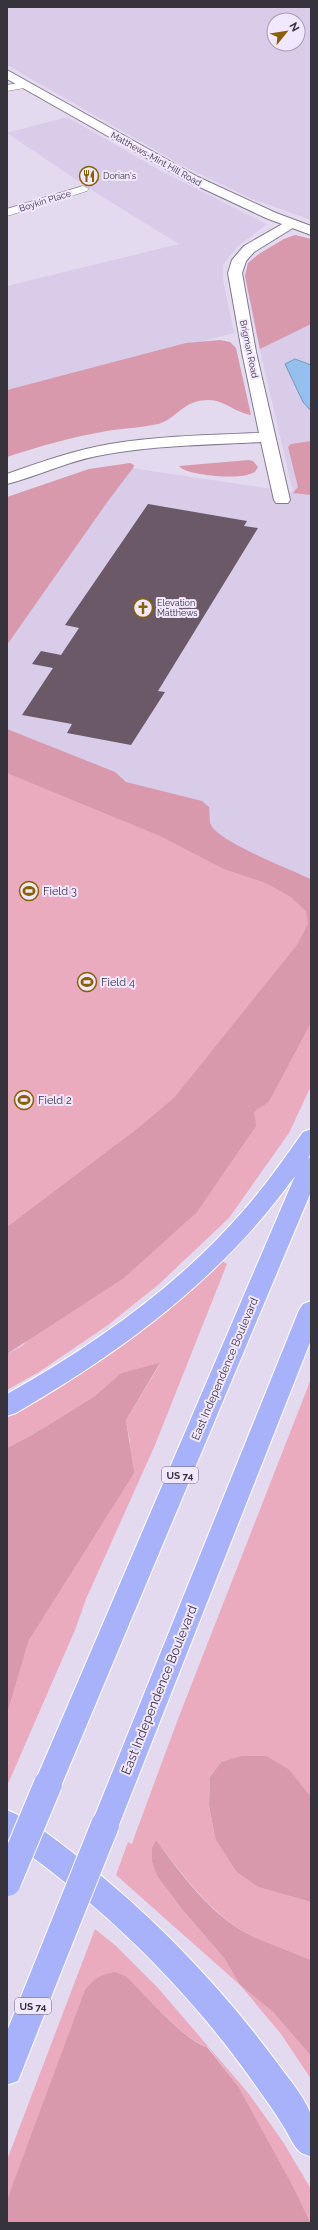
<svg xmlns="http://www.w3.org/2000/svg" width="318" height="2230" viewBox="0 0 318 2230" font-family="Raleway,sans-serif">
	<rect width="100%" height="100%" fill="#e3daf0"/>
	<!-- built -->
	<g fill="#d8cce9" fill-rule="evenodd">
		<path d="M 7,7 L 311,7 L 311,220 L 250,198 L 187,168 L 7,65 ZM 274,20 L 298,20 L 298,44 L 274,44 Z"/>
		<polygon points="67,117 163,172 267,224 237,247 223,265 223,279 234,333 7,393 7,286 179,244 96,193 7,133"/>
		<polygon points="295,235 311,239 311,886 7,738 7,645 131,468 293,492 256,333 245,276 248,263 259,254 284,239"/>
	</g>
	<!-- green -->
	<g fill="#eaabbe">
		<polygon points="7,738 311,886 311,989 7,1323"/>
		<polygon points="311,1023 311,1086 289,1133 229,1218 158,1285 108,1325 39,1372 7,1390 7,1354 22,1346 254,1112 269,1102"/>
		<path d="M 222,1261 L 227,1264 L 155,1445 L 86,1599 L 75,1630 L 7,1786 L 7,1714 L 29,1640 L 53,1599 L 130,1442 L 126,1420 L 160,1364 L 121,1373 L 95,1396 L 32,1435 L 7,1448 L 7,1417 C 85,1374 157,1323 222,1261 Z"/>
		<path d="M 311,1379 L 311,1797 L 290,1770 L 221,1762 L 210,1777 L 209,1805 L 215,1838 L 258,1887 L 311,1902 L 311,1960 C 292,1952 272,1945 254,1937 C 212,1917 184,1876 156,1840 L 152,1862 L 157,1876 L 181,1908 L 224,1958 L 240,1985 L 273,2012 L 311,2056 L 311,2079 L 281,2034 L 240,1985 L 116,1875 L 128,1842 L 132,1844 L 135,1835 L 178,1719 Z"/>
		<path d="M 95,1929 L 116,1946 L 158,1988 L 249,2094 L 283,2142 L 311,2189 L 311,2222 L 238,2086 L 208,2047 C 185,2042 144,1993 126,1976 L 116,1972 L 16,2177 L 7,2200 L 7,2160 Z"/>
	</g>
	<!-- forest -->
	<g fill="#d799ab">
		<polygon points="295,235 311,239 311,324 260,349 245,276 248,263 259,254 284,239"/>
		<path d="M 220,340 L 230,342 L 236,348 L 251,415 C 236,413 224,400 209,400 C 182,400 177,419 158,424 C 141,428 124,428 107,431 C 72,437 40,446 7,457 L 7,390 L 186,343 Z"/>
		<polygon points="311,441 311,495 293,493 298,487 288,447 291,444"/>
		<path d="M 249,460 L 253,461 L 258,467 L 255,472 C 250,474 245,476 240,476 C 229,478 185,475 179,466 Z"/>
		<polygon points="130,463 134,465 133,468 108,501 7,645 7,497 89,469"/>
		<path d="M 7,729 L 115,772 L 126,782 L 202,801 L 209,807 C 210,812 209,821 211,825 C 219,842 292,870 311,879 L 311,1023 L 269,1102 L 254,1112 L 256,1126 L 197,1212 L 124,1278 L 7,1354 L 7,1227 L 137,1129 L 174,1098 L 297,945 L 308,924 L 306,911 L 291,897 L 266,883 L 224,869 L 160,836 L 7,773 Z"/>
		<polygon points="160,1363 126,1420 134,1473 29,1640 7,1714 7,1448 32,1435 95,1396 121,1373"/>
		<polygon points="242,1756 266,1756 290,1770 311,1797 311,1902 258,1887 236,1871 215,1838 209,1805 210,1777 221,1762"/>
		<path d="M 156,1840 C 183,1876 211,1917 254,1937 C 272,1945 292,1952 311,1960 L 311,2056 L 273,2012 L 240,1985 L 224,1958 L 181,1908 L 157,1876 L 152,1862 L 152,1848 Z"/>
		<path d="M 116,1972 L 126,1976 C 144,1993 185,2042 207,2047 L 238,2086 L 292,2185 L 311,2223 L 7,2223 L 7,2200 L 85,1990 C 95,1978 101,1974 116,1972 Z"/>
	</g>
	<!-- water -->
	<polygon fill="#95bfec" stroke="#7995b7" points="295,359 311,365 311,411 303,402 285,364"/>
	<!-- building -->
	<polygon fill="#6b5968" points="148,504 247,521 244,526 258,528 158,691 165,692 131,745 67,733 72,724 22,715 53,668 32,664 41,651 61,655 79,628 65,625"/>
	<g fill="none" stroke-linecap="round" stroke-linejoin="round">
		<!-- minor casing -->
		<g stroke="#837a8e" stroke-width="1">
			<g id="minor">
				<polygon points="26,82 30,83 30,87 7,91 7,85"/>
				<polygon points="83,186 89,189 87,191 7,216 7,209"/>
			</g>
		</g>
		<!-- tertiary casing -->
		<g stroke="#837a8e" stroke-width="2">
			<path id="tertiary" d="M 291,219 L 298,223 L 296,226 L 254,252 L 246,261 L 242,273 L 256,352 L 290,500 L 288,503 L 276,503 L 274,500 L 261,442 C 207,445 151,445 97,456 C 66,462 38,476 7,484 L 7,474 C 41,462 75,450 110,444 C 159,436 209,435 259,433 L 242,352 L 228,273 L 232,260 L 244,246 Z"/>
		</g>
		<!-- secondary casing -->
		<g stroke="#837a8e" stroke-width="2">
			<polygon id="secondary" points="7,70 198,177 276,213 311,226 311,235 266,218 189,182 7,79"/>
		</g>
		<!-- motorway casing -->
		<g stroke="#fff" stroke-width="2">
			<g id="motorway">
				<path d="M 311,1129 L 311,1154 L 308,1158 L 311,1157 L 311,1192 L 62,1784 L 58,1793 L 48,1796 L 38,1793 L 34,1784 L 295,1176 C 222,1278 123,1351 16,1413 L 7,1416 L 7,1394 C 94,1345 177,1287 243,1211 C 265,1186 284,1159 303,1132 Z"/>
				<polygon points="311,1301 311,1340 119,1825 115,1834 105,1838 95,1834 91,1825 299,1310 303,1304"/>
				<path d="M 7,1810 C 32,1820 56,1840 77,1856 C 153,1916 221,1986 278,2064 C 289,2079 303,2095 310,2112 C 314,2120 311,2146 311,2157 C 308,2155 302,2154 300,2152 C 294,2147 289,2136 285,2129 C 275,2112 263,2096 251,2079 C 185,1986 101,1904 7,1839 Z"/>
				<polygon points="58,1928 69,1932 73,1942 18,2081 7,2085 7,2031 47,1932"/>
			</g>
		</g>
		<!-- minor -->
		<use href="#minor" fill="#fff" fill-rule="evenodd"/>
		<!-- tertiary -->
		<use href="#tertiary" fill="#fff" fill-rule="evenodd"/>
		<!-- secondary -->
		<use href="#secondary" fill="#fff" fill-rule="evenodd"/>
		<!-- motorway -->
		<use href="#motorway" fill="#a8b2fb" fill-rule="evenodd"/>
		<!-- motorway-bridge casing -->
		<g stroke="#fff" stroke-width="30" stroke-linecap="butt">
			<g id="motorway-bridge">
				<polyline points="7,1882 48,1784"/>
				<polyline points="58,1942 105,1825"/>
			</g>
		</g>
		<!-- motorway-bridge -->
		<use href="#motorway-bridge" stroke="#a8b2fb" stroke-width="28"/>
	</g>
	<!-- icons -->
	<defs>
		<g id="restaurant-ring" transform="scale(1)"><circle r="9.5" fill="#f1e7fe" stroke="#886100" stroke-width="1.5"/><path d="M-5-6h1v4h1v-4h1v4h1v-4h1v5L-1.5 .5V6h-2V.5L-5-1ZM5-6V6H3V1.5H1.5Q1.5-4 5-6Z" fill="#886100"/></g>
		<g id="church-ring" transform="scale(1)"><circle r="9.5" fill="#f1e7fe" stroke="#886100" stroke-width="1.5"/><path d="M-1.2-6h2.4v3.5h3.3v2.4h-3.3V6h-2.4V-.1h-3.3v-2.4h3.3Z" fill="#886100"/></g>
		<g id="stadium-ring" transform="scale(1)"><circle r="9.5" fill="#f1e7fe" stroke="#886100" stroke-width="1.5"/><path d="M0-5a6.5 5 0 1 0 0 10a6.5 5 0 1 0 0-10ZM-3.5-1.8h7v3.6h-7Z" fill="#886100"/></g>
	</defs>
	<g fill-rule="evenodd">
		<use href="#restaurant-ring" x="89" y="176"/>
		<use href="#church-ring" x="143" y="608"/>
		<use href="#stadium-ring" x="29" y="891"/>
		<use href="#stadium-ring" x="87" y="982"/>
		<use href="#stadium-ring" x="24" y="1100"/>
	</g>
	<g text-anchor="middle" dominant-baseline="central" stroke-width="4" stroke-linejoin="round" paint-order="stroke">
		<!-- far-street labels -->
		<g font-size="9" fill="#37333c" stroke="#f1e7fe">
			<text transform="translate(156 159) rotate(29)">Matthews-Mint Hill Road</text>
			<text transform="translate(45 201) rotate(-17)">Boykin Place</text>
			<text transform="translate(249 349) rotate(78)">Brigman Road</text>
		</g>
		<!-- far-poi labels -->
		<g font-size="9" fill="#37333c" stroke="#f1e7fe" text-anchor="start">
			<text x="103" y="176">Dorian's</text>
			<text x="157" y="603">Elevation<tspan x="157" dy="10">Matthews</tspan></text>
		</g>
		<!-- shield labels -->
		<g fill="#f1e7fe" stroke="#6f6976" stroke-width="1">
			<rect x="162" y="1467" width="36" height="16" rx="3"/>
			<rect x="15" y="1998" width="36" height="16" rx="3"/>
		</g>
		<g font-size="10" font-weight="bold" fill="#37333c">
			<text x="180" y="1475">US 74</text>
			<text x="33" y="2006">US 74</text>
		</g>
		<!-- poi labels -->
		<g font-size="11" fill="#37333c" stroke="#f1e7fe" text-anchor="start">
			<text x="43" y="891">Field 3</text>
			<text x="101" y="982">Field 4</text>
			<text x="38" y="1100">Field 2</text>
		</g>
		<!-- street labels -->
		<g font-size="11" fill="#37333c" stroke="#f1e7fe">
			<text transform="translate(225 1369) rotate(-67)">East Independence Boulevard</text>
		</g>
		<!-- near-street labels -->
		<g font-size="13" fill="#37333c" stroke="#f1e7fe">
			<text transform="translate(159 1690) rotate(-68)">East Independence Boulevard</text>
		</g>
	</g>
	<!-- border -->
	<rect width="318" height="2230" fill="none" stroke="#37333c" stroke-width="16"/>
	<!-- north arrow -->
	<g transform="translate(286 32) rotate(60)"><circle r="19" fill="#f1e7fe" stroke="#a79fb0"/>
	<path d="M0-3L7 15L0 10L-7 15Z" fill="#886100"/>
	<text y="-6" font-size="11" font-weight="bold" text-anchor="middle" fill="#37333c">N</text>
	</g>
</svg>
